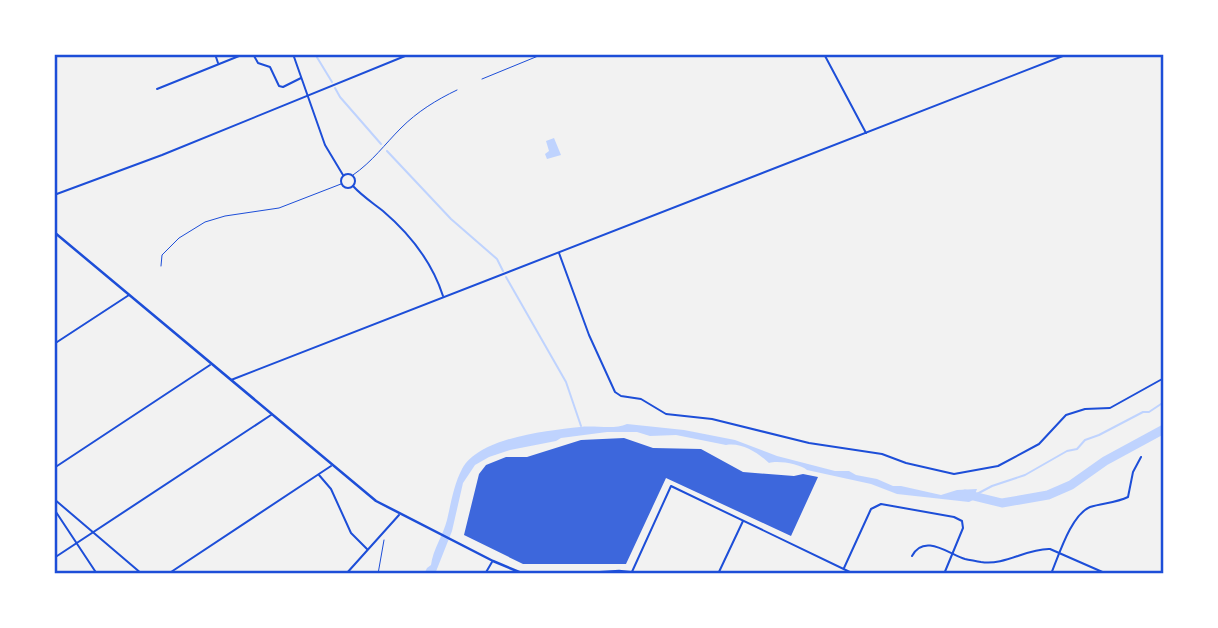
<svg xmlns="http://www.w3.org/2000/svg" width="1218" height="628" viewBox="0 0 1218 628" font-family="'Libre Baskerville',serif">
	<rect width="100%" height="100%" fill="#f2f2f2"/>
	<!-- water -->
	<g fill="#bfd3fe">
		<polygon points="554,138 561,155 547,159 545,154 549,151 546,141"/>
		<path d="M 627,424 L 684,430 L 735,440 L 777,456 L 835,471 L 849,471 L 856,475 L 877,479 L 893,486 L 901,486 L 941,495 L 957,490 L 977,489 L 973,500 L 969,502 L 897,494 L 871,484 L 807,470 C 800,464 778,460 769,463 C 758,453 742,442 726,445 L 676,435 L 650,436 L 637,432 L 607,432 L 561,438 L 556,441 L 510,450 L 489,457 L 475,465 L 463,483 L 452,531 L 435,574 L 424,574 L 427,568 L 431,565 C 433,549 443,536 447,520 C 451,503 454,484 462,469 C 480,437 546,431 580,427 C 595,425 614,430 627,424 Z"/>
	</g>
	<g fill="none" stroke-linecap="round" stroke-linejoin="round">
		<!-- stream -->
		<g stroke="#bfd3fe" stroke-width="2">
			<polyline points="315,54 332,82"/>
			<polyline points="335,88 340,97 381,144"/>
			<polyline points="387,151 451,219 497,259 503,271"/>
			<polyline points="506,277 566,382 581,426"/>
			<polyline points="975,495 992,486 1025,475 1067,451 1077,449 1085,440 1099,435 1143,412 1149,412 1164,402"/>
		</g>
		<!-- river -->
		<polyline stroke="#bfd3fe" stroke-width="9" points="965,494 1002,503 1048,495 1071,485 1105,461 1164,429"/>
	</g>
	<!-- building -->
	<polygon fill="#3d67dc" points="624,438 653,448 701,449 743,472 794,476 803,474 818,477 791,536 666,478 626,564 523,564 464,535 479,474 486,465 506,457 527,457 581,440"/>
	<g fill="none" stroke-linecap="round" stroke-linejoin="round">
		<!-- path -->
		<polyline stroke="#1d4ed8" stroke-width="1" points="378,574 384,540"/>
		<!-- service -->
		<g stroke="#1d4ed8" stroke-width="1">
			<polyline points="482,79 543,54"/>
			<path d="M 353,175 C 372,162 385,144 401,128 C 417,112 436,100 457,90"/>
			<polyline points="161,266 162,255 179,238 205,222 225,216 279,208 341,184"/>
		</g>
		<!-- minor -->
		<g stroke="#1d4ed8" stroke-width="2">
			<polyline points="215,54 218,63"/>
			<polyline points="253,54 258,63 270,67 279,86 283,87 301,78"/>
			<polyline points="293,54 325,145 343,175"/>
			<polyline points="824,54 866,133"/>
			<polyline points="157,89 244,54"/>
			<circle cx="348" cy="181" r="7"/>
			<path d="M 353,186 C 362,196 373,203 383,211 C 410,234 432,262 443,296"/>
			<polyline points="54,195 162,155 410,54"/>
			<polyline points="559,253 589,335 615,392 621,396 641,399 666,414 712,419 809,443 882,454 906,463 954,474 998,466 1039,444 1066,415 1085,409 1110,408 1164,378"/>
			<polyline points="54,344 129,295"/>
			<polyline points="231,380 1068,54"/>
			<polyline points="54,468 210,365"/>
			<polyline points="319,475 331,489 351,533 367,549"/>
			<polyline points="54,499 142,574"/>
			<polyline points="54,509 97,574"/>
			<path d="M 912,556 C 924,533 949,554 965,559 C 970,560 976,561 981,562 C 1005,566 1027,548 1050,549 L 1107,574"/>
			<polyline points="54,558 271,415"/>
			<polyline points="844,568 871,509 881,504 954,517 962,521 963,528 944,574"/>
			<polyline points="168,574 331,466"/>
			<polyline points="346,574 399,515"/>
			<polyline points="485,574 492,562"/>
			<polyline points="631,574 671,486 854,574"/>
			<polyline points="718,574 743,521"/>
			<path d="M 1051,574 C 1059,555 1071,515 1090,507 C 1102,503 1116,503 1128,497 L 1133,472 L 1141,457"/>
		</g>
		<!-- secondary -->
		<g stroke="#1d4ed8" stroke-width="2.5">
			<polyline points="54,232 376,501 493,561 524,574"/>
			<polyline points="523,573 544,574"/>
			<polyline points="572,574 619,571 649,574"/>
		</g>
	</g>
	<!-- border -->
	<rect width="1218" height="628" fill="none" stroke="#ffffff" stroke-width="112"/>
	<rect x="56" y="56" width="1106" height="516" fill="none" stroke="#1d4ed8" stroke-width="2.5"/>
</svg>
